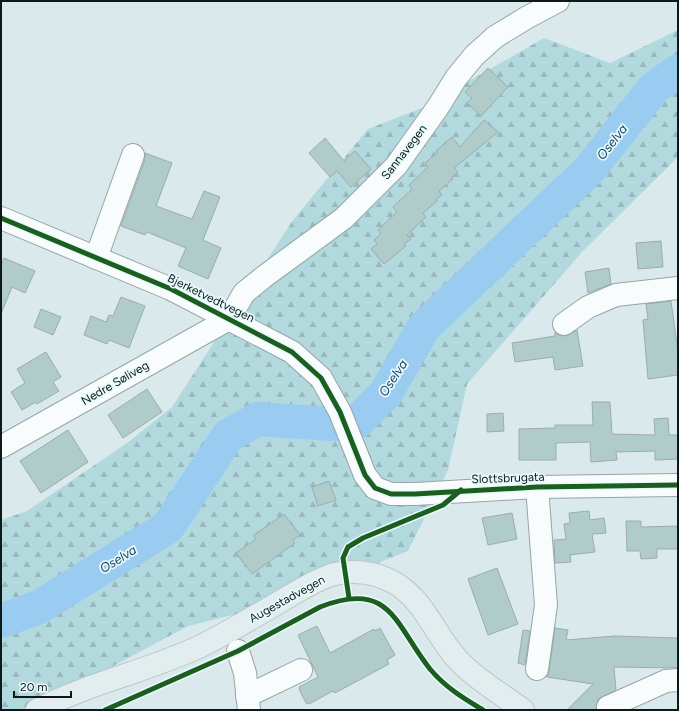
<svg xmlns="http://www.w3.org/2000/svg" width="679" height="711" viewBox="0 0 679 711" font-family="Figtree,sans-serif">
	<defs>
		<pattern id="forest-firs" width="22" height="20" patternUnits="userSpaceOnUse"><rect width="22" height="20" fill="#b2d9de"/><path d="M5 1l3.5 6h-7zM16 11l3.5 6h-7z" fill="#98babe"/></pattern>
	</defs>
	<rect width="100%" height="100%" fill="#daeaec"/>
	<!-- forest -->
	<polygon fill="url(#forest-firs)" points="678,30 678,157 583,251 467,384 448,470 408,551 273,605 188,626 31,710 1,710 1,520 27,511 127,443 172,407 293,220 368,129 422,108 544,38 610,63"/>
	<g fill="none" stroke-linecap="round" stroke-linejoin="round">
		<!-- river -->
		<polyline stroke="#9acbf0" stroke-width="34" points="1,621 39,607 168,527 228,436 258,419 331,424 357,422 386,393 424,327 589,170 654,88 678,71"/>
	</g>
	<!-- building -->
	<g fill="#afcbca" stroke="#9fabab">
		<polygon points="488,68 508,87 481,116 467,103 472,98 465,92"/>
		<polygon points="484,120 498,132 454,168 458,172 452,177 453,179 439,191 442,195 436,199 437,201 423,213 426,217 407,235 411,239 404,244 406,246 384,264 371,249 377,244 374,240 381,234 378,230 397,212 393,207 412,189 409,185 428,167 425,163 438,152 436,151 452,137 460,147"/>
		<polygon points="325,138 344,161 355,151 371,169 351,187 337,171 330,177 309,153"/>
		<polygon points="145,153 172,163 156,206 192,219 204,191 220,197 203,240 221,248 208,279 178,266 186,248 147,232 145,235 121,226 145,159"/>
		<polygon points="661,241 663,267 638,269 636,243"/>
		<polygon points="4,258 35,271 25,293 12,287 1,314 1,266"/>
		<polygon points="609,268 611,284 588,293 585,272"/>
		<polygon points="121,297 145,306 129,348 109,340 107,344 84,335 91,316 106,322 109,315 113,316"/>
		<polygon points="671,301 678,352 678,375 648,379 643,320 648,319 646,304"/>
		<polygon points="41,309 61,317 53,335 34,327"/>
		<polygon points="577,330 583,366 555,370 553,357 515,362 512,343 555,336 555,332 559,335 566,336"/>
		<polygon points="46,352 61,377 53,382 59,391 37,404 36,402 22,410 11,392 25,383 17,369"/>
		<polygon points="147,389 162,412 123,438 108,415"/>
		<polygon points="592,402 610,402 612,434 655,435 654,419 668,418 669,435 678,435 678,459 655,460 655,451 616,452 617,460 591,462 590,442 556,443 556,460 519,460 519,429 555,428 555,425 593,425"/>
		<polygon points="503,413 504,431 487,432 487,414"/>
		<polygon points="68,430 88,462 41,493 20,461"/>
		<polygon points="329,481 336,500 318,506 312,487"/>
		<polygon points="589,511 590,520 604,518 606,533 592,534 595,552 570,555 571,562 555,563 554,540 566,539 564,524 570,523 569,513"/>
		<polygon points="512,513 517,539 488,545 482,518"/>
		<polygon points="284,514 300,535 293,540 295,543 252,574 236,553 256,539 253,536"/>
		<polygon points="626,521 641,521 641,527 678,526 678,549 657,549 657,558 641,559 640,551 627,551"/>
		<polygon points="497,568 518,624 488,635 468,579"/>
		<polygon points="317,626 330,653 374,629 375,631 380,628 395,655 387,660 389,664 335,693 333,691 309,704 306,703 299,689 300,688 299,687 318,677 298,635"/>
		<polygon points="555,628 568,630 566,640 615,636 678,638 678,668 614,667 616,690 598,699 596,710 567,710 593,684 547,677 549,671"/>
		<polygon points="523,630 530,631 525,665 518,663"/>
	</g>
	<g fill="none" stroke-linecap="round" stroke-linejoin="round">
		<!-- minor casing -->
		<g stroke="#98a4a6" stroke-width="24">
			<g id="minor">
				<polyline points="1,218 171,289 292,352 321,378 340,412 365,475 375,488 391,494 415,494 537,487 678,485"/>
				<polyline points="96,258 133,155"/>
				<polyline points="564,324 588,307 616,295 678,288"/>
				<polyline points="1,447 229,319 244,293 265,276 344,218 396,166 438,107 456,78 474,56 495,37 526,18 558,1"/>
				<polyline points="238,651 245,673 249,710"/>
				<polyline points="537,669 546,605 537,487"/>
				<polyline points="247,696 301,670"/>
				<polyline points="608,707 666,681 678,680"/>
			</g>
		</g>
		<!-- major casing -->
		<g stroke="#bcc5c5" stroke-width="24">
			<path id="major" d="M 37,710 C 89,683 148,671 201,646 C 229,632 256,616 283,600 C 298,591 314,581 331,575 C 351,569 375,572 393,582 C 426,600 435,637 460,662 C 478,681 502,694 523,710"/>
		</g>
		<!-- minor -->
		<use href="#minor" stroke="#f9fcfc" stroke-width="22"/>
		<!-- major -->
		<use href="#major" stroke="#e2edef" stroke-width="22"/>
		<!-- cycleway casing -->
		<g stroke="#e9fafd" stroke-width="8">
			<g id="cycleway">
				<polyline points="1,218 171,289 292,352 321,378 340,412 365,475 375,488 391,494 415,494 537,487 678,485"/>
				<polyline points="349,598 343,558 348,547 363,538 443,505 461,490"/>
				<path d="M 105,710 L 238,651 L 320,607 C 391,579 395,625 430,669 C 445,687 463,698 483,710"/>
			</g>
		</g>
		<!-- cycleway -->
		<use href="#cycleway" stroke="#1b5e20" stroke-width="5"/>
	</g>
	<g text-anchor="middle" dominant-baseline="central" stroke-width="3.5" stroke-linejoin="round" paint-order="stroke">
		<!-- street labels -->
		<g font-size="12" fill="#0d1819" stroke="#e9fafd">
			<text transform="translate(404 152) rotate(-52)">Sannavegen</text>
			<text transform="translate(211 298) rotate(26)">Bjerketvedtvegen</text>
			<text transform="translate(115 383) rotate(-30)">Nedre Søliveg</text>
			<text transform="translate(508 478) rotate(-2)">Slottsbrugata</text>
			<text transform="translate(287 599) rotate(-29)">Augestadvegen</text>
		</g>
		<!-- water labels -->
		<g font-size="13" font-style="italic" fill="#164467" stroke="#e9fafd">
			<text transform="translate(612 142) rotate(-52)">Oselva</text>
			<text transform="translate(393 378) rotate(-57)">Oselva</text>
			<text transform="translate(118 559) rotate(-32)">Oselva</text>
		</g>
	</g>
	<!-- border -->
	<rect width="679" height="711" fill="none" stroke="#0d1819" stroke-width="4"/>
	<!-- scale -->
	<path d="M14 691v6h57v-6" fill="none" stroke="#0d1819" stroke-width="2"/>
	<text x="20" y="691" font-size="12" fill="#0d1819" stroke="#e9fafd" stroke-width="3" paint-order="stroke">20 m</text>
</svg>
